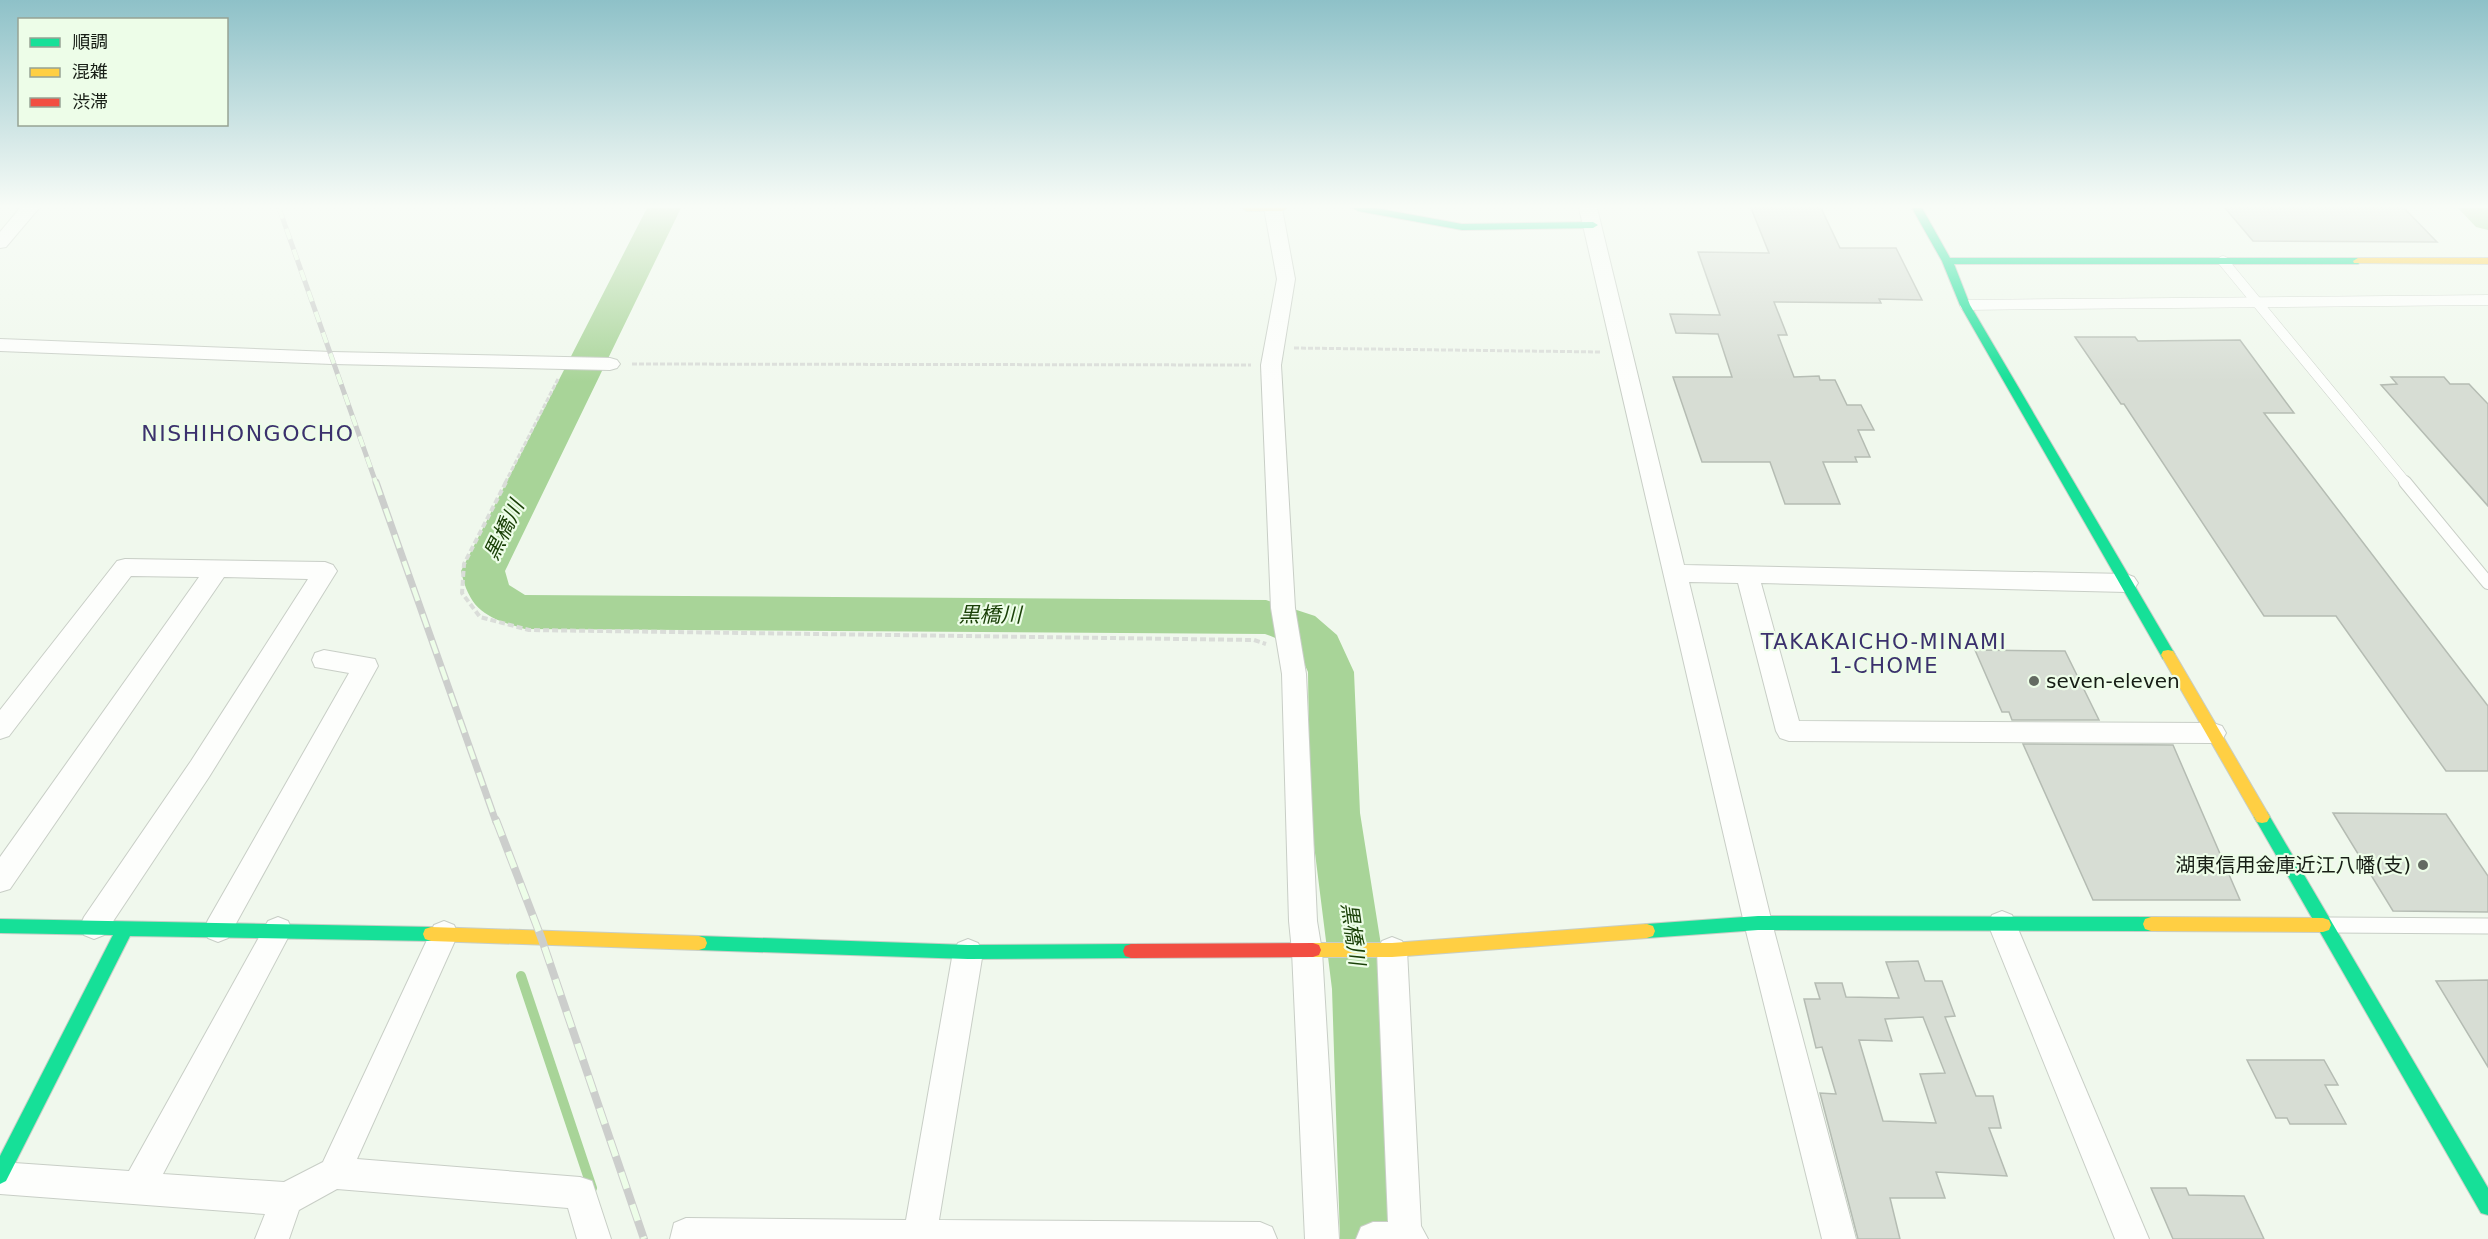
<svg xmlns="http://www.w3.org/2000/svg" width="2488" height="1239" viewBox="0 0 2488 1239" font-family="'DejaVu Sans','Noto Sans JP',sans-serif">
	<rect width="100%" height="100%" fill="#f0f8ed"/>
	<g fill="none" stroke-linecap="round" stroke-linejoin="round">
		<!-- stream -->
		<polyline stroke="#a8d498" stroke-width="10" points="521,976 592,1188"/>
		<!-- river -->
		<g fill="#a8d498" fill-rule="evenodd">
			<path d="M 647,208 L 681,208 L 505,571 L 509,585 L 525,595 L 1266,600 L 1315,616 L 1337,635 L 1354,672 L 1360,813 L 1388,989 L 1402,1239 L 1340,1239 L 1332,989 L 1310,813 L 1308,672 C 1300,651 1286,641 1265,634 L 525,629 C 488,618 470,612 461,571 Z"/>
			<polygon points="2458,208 2488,208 2488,230 2476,227"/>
		</g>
	</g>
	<!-- building -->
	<g fill="#d7ddd4" stroke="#b5bcb3" stroke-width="1.5" fill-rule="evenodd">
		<polygon points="1751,208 1821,208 1840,248 1896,248 1922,300 1879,299 1881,303 1774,302 1787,335 1778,335 1794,377 1819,376 1820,380 1835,380 1847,405 1861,405 1874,430 1858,430 1870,457 1855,457 1857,462 1823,462 1840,504 1785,504 1770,462 1702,462 1673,377 1732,377 1718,334 1676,333 1670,314 1720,315 1698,252 1769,253"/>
		<polygon points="2225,208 2404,208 2437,242 2253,241"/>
		<polygon points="2075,337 2135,337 2138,341 2240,340 2294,413 2264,413 2488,706 2488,771 2446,771 2336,616 2264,616 2124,404 2121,404"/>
		<polygon points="2391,377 2444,377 2450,384 2469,384 2488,404 2488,506 2381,385 2397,384"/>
		<polygon points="1975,650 2065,651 2099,720 2012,720 2009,712 2002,712"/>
		<polygon points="2023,744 2173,745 2240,900 2093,900"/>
		<polygon points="2333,813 2446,814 2488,876 2488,912 2393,911"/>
		<path d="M 1918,961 L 1925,981 L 1942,981 L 1955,1016 L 1945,1017 L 1976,1096 L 1993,1096 L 2001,1128 L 1989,1128 L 2007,1176 L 1936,1172 L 1945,1198 L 1890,1198 L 1900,1239 L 1858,1239 L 1820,1093 L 1836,1094 L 1822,1047 L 1816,1048 L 1804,999 L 1820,999 L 1815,983 L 1842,983 L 1846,997 L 1899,998 L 1886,962 ZM 1923,1017 L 1945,1073 L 1920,1074 L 1936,1123 L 1883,1121 L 1859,1040 L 1892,1041 L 1885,1019 Z"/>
		<polygon points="2488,980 2488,1067 2436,981"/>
		<polygon points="2247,1060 2324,1060 2338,1085 2325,1085 2346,1124 2290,1124 2287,1118 2276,1118"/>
		<polygon points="2151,1188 2186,1188 2189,1195 2244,1196 2264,1239 2173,1239"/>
	</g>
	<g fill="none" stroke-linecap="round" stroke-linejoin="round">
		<!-- lane-far2 casing -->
		<g stroke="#c8cec6" stroke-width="11">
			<g id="lane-far2">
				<polyline points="2223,261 2406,483"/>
				<polyline points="1965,305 2488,300"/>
			</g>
		</g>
		<!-- lane-far1 casing -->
		<g stroke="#c8cec6" stroke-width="14">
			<polyline id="lane-far1" points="2405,482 2488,583"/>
		</g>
		<!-- lane casing -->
		<g stroke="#c8cec6" stroke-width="17">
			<polyline id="lane" points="2330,925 2488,926"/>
		</g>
		<!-- street casing -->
		<g stroke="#c8cec6" stroke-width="2">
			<g id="street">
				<polygon points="20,208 39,208 6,247 0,248 0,232"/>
				<polygon points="1264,208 1282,208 1295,279 1281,365 1295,608 1306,674 1317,921 1322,951 1339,1239 1305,1239 1292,951 1289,921 1282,674 1271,608 1261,365 1277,279"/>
				<polygon points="1579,208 1597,208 1684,565 2126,574 2134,577 2138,583 2134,589 2126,592 1761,583 1799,721 2213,723 2222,726 2226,733 2222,740 2213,743 1789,741 1780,738 1776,731 1738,583 1689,582 1772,923 1856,1239 1822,1239 1744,923"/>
				<polygon points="0,339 332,352 610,358 617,360 620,364 617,368 610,370 332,364 0,351"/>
				<polygon points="125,559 325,562 333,565 337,571 209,777 104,935 94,939 84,935 80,926 84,917 191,761 308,579 224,577 10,889 0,892 0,857 199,577 131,576 9,736 0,739 0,710 117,561"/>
				<polygon points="324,650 375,659 378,666 228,938 218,942 208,938 204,929 208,920 349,673 315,667 312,660 315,653"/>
				<polygon points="2002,911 2012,915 2016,924 2149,1239 2115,1239 1988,924 1992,915"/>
				<polygon points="278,917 288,921 292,930 163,1174 284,1182 323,1162 434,925 444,921 454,925 458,934 357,1159 580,1177 592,1181 611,1239 577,1239 568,1208 337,1189 299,1210 289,1239 255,1239 265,1214 0,1194 0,1162 129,1171 268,921"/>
				<polygon points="1392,937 1402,941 1407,950 1421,1226 1428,1239 1356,1239 1361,1227 1373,1222 1388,1222 1377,950 1382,941"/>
				<polygon points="968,939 978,943 983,952 939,1220 1260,1222 1272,1227 1277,1239 670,1239 674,1223 686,1218 906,1220 953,952 958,943"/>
			</g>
		</g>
		<!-- fast casing -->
		<g stroke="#c8cec6" stroke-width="2">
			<g id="fast">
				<polygon points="1353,208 1375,208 1462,224 1593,222 1598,225 1593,228 1462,230 1358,211"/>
				<polygon points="1912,208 1922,208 1950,258 2358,258 2363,261 2358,264 1954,264 1970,305 2173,651 2175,655 2173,659 2163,659 1960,305 1942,261"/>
				<polygon points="2262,811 2267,812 2488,1188 2488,1215 2481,1213 2257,822 2254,817 2257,812"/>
				<polygon points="1758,916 2151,917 2157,919 2159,924 2157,929 2151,931 1758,930 1647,938 1641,936 1639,931 1641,926 1647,924"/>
				<polygon points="0,919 431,927 437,929 439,934 437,939 431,941 130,936 6,1181 0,1184 0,1156 113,935 0,933"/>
				<polygon points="699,936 968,945 1131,944 1137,946 1139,951 1137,956 1131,958 968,959 699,950 693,948 691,943 693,938"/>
			</g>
		</g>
		<!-- slow casing -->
		<g stroke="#c8cec6" stroke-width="2">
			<g id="slow">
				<polygon points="1242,208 1287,208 1282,211 1247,211"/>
				<polygon points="2358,258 2488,258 2488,264 2354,263 2353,261"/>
				<polygon points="2168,650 2173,651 2267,812 2270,817 2267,822 2262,823 2257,822 2161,655 2163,651"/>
				<polygon points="2151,917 2323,918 2329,920 2331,925 2329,930 2323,932 2151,931 2145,929 2143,924 2145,919"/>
				<polygon points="1647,924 1653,926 1655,931 1653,936 1647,938 1392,957 1313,957 1307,955 1305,950 1307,945 1313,943 1392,943"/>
				<polygon points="431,927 699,936 705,938 707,943 705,948 699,950 431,941 425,939 423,934 425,929"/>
			</g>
		</g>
		<!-- jam casing -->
		<g stroke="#c8cec6" stroke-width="2">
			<polygon id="jam" points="1313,943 1319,945 1321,950 1319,955 1313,957 1131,958 1125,956 1123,951 1125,946 1131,944"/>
		</g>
		<!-- path-far1 -->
		<g stroke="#daddd9" stroke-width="3" stroke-dasharray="5 2" stroke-linecap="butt">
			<polyline points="1294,348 1601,352"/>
			<polyline points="632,364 1251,365"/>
			<polyline points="505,483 558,379"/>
		</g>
		<!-- path -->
		<polyline stroke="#daddd9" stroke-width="4" stroke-dasharray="6 3" stroke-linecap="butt" points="506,482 464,564 462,593 480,617 529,630 1254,640 1266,644"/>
		<!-- lane-far2 -->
		<use href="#lane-far2" stroke="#fdfefc" stroke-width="10"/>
		<!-- lane-far1 -->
		<use href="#lane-far1" stroke="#fdfefc" stroke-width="12"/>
		<!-- lane -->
		<use href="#lane" stroke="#fdfefc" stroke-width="15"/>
		<!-- street -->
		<use href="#street" fill="#fdfefc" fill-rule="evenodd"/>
		<!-- fast -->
		<use href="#fast" fill="#16e098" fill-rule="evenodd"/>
		<!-- slow -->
		<use href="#slow" fill="#ffcf43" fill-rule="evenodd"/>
		<!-- jam -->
		<use href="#jam" fill="#f24e42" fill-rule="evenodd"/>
		<!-- rail-far2 casing -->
		<g stroke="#cccecc" stroke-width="5">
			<polyline id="rail-far2" points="279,208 376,483"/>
		</g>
		<!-- rail-far1 casing -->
		<g stroke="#cccecc" stroke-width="7">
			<polyline id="rail-far1" points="376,482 496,822"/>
		</g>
		<!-- rail casing -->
		<g stroke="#cccecc" stroke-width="8">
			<polyline id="rail" points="496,820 541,937 644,1239"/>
		</g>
		<!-- rail-far2 -->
		<use href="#rail-far2" stroke="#edfde8" stroke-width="4" stroke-dasharray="11" stroke-linecap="butt"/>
		<!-- rail-far1 -->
		<use href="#rail-far1" stroke="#edfde8" stroke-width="4.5" stroke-dasharray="14" stroke-linecap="butt"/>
		<!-- rail -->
		<use href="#rail" stroke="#edfde8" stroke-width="6" stroke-dasharray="17" stroke-linecap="butt"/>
	</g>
	<!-- sky -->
	<linearGradient id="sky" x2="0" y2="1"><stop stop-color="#8ec1c8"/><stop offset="0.54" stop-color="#f8fcf7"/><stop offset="1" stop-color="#f8fcf7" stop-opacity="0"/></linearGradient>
	<rect width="2488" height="382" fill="url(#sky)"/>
	<!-- markers -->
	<g fill="#636a61" stroke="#edfde8" stroke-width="2">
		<circle cx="2034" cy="681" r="6"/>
		<circle cx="2423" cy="865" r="6"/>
	</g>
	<g text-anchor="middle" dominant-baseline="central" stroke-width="4.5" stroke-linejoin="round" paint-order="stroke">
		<!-- poi labels -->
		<g font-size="20" fill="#171d15" stroke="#edfde8" text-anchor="start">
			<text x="2046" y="681">seven-eleven</text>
			<text x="2411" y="865" text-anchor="end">湖東信用金庫近江八幡(支)</text>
		</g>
		<!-- water labels -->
		<g font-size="21" font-style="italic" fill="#1a4007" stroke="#edfde8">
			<text transform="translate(504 530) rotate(-64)">黒橋川</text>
			<text x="990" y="615">黒橋川</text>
			<text transform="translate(1353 934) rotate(82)">黒橋川</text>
		</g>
		<!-- neighbourhood labels -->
		<g font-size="21" letter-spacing="1.5" fill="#3b316d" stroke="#edfde8">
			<text x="1884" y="642">TAKAKAICHO-MINAMI<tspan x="1884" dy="24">1-CHOME</tspan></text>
		</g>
		<!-- quarter labels -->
		<g font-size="22" letter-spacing="1.5" fill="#3b316d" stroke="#edfde8">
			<text x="248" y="433">NISHIHONGOCHO</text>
		</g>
	</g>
	<!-- legend -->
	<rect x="18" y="18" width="210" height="108" fill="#edfde8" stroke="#97a394" stroke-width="1.5"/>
	<rect x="30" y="38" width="30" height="9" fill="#16e098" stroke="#97a394" stroke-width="1.5"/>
	<text x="72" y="48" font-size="18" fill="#171d15">順調</text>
	<rect x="30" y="68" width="30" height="9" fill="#ffcf43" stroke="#97a394" stroke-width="1.5"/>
	<text x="72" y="78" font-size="18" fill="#171d15">混雑</text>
	<rect x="30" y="98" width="30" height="9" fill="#f24e42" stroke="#97a394" stroke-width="1.5"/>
	<text x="72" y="108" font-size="18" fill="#171d15">渋滞</text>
</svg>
